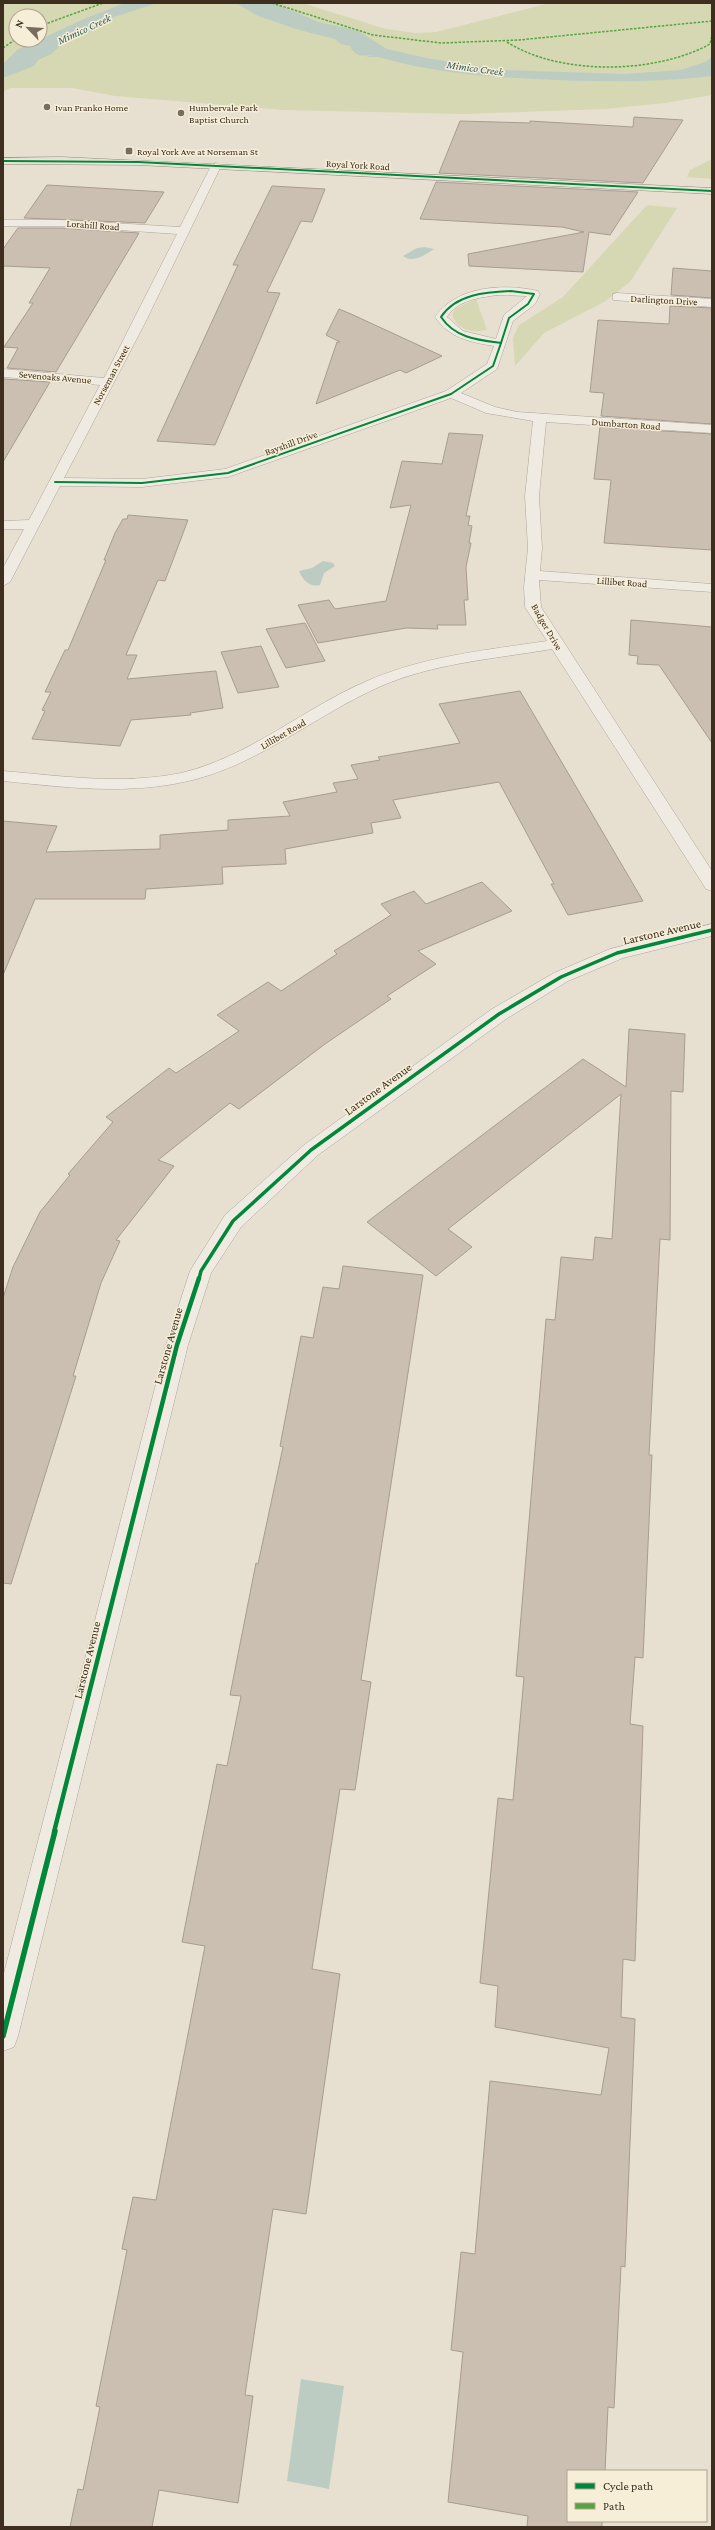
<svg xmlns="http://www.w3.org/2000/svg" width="715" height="2530" viewBox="0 0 715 2530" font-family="'Crimson Pro',serif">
	<rect width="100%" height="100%" fill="#e7e0d1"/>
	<!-- green -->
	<g fill="#d6d7b3" fill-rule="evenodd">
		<path d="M 3,3 L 302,3 L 386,29 L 416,33 L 436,32 L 550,3 L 712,3 L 712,95 L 665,103 L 605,109 L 463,114 L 284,110 L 115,96 L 72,88 L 10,88 L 3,92 ZM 16,16 L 40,16 L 40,40 L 16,40 Z"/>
		<polygon points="712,159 712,179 687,177 690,170"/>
		<polygon points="647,205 677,208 630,282 604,302 544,333 515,366 513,338 519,325 563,297"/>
		<path d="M 476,299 L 487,330 C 473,333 458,331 452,315 L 455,309 Z"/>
	</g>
	<!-- water -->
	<g fill="#bcccc2">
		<polygon points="125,3 157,3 108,19 84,35 61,45 51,54 38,60 34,66 3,78 3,64 17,50 84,19"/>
		<path d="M 236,3 L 273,3 L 319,22 L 358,31 L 387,49 L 426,58 L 504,70 L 625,74 L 681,70 L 705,62 L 712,57 L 712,76 C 653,83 596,82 537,79 C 483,77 430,72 378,57 L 366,57 L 373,55 C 362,56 355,57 350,46 L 341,44 L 335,39 L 299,30 L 258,16 Z"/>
		<path d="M 425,247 L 434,249 C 426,254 413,264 403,256 L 417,248 Z"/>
		<path d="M 323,561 L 333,563 L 335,566 L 324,573 L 320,585 C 310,588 302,579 299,571 L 312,568 Z"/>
		<polygon points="301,2379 344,2386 329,2489 287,2481"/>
	</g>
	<!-- building -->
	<g fill="#cbbfb2" stroke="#a89c90">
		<polygon points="634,117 683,120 643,183 439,173 460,121 530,123 530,121 633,127"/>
		<polygon points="436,182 638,192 610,235 589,232 583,272 469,266 468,254 584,232 562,227 420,219"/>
		<polygon points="47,185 164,192 145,223 24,218"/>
		<polygon points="272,186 325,189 312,222 301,221 267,292 280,293 215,445 157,441 238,265 233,265"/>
		<polygon points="18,228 61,228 139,233 56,372 7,368 18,348 4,347 33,303 29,303 50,268 3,266 3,249"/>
		<polygon points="673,268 712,271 712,298 671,295"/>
		<polygon points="670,306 712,308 712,424 601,416 604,393 590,392 598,320 669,324"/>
		<polygon points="339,309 351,314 442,356 406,373 400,370 316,404 337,342 340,342 326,335"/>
		<polygon points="3,379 50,382 3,462"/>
		<polygon points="600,427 712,434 712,550 604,543 611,480 594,479"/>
		<polygon points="449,433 483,435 466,516 470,516 468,525 472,526 469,543 471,543 466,567 468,600 464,600 466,625 437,625 438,629 406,628 318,643 298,605 329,600 335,609 386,601 411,505 390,508 402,461 442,464"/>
		<polygon points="128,515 188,520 165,581 158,580 126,655 137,655 127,679 216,671 223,708 190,713 191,715 131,720 120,746 32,739 45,711 42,710 51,692 45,692 65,650 68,650 106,560 104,560 115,533 123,519 127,519"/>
		<polygon points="631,620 712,627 712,743 659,665 637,664 638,656 629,655"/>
		<polygon points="305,623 325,661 286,668 266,629"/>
		<polygon points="261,646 279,687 238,693 221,652"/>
		<polygon points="520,691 643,901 568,915 551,884 554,884 499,782 393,800 401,818 371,823 373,833 285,849 286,864 222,867 223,884 146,889 145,899 35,899 3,975 3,821 57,826 46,852 160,849 160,835 228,830 228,820 290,816 283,802 337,792 333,783 358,779 351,765 380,760 378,757 460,743 439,704"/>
		<polygon points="482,882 512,911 418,951 436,964 387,996 391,999 325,1044 239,1109 230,1103 158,1160 174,1166 116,1240 120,1241 101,1283 73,1376 76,1376 11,1584 3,1583 3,1298 13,1267 40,1212 70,1175 68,1174 113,1122 106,1117 169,1068 176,1073 239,1031 217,1015 268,982 281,991 337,954 334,951 391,915 381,904 414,891 426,904"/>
		<polygon points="629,1029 685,1034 683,1092 671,1091 670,1240 660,1239 649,1455 652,1455 643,1658 635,1657 630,1724 643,1726 635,1961 623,1959 621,2017 635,2019 625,2267 621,2266 614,2408 608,2407 605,2471 568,2471 568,2521 602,2521 602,2527 527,2527 528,2516 448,2502 463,2352 451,2350 461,2252 475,2254 490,2081 601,2095 609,2048 495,2027 498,1986 480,1983 498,1798 513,1800 524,1677 516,1676 546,1319 555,1320 561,1257 593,1260 595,1237 612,1239 621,1094 448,1229 472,1247 436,1276 367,1222 583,1059 626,1087"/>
		<polygon points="343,1266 423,1275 361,1680 371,1682 355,1790 340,1789 312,1969 340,1974 306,2214 273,2209 245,2395 253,2396 238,2503 159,2490 152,2527 70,2527 78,2489 83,2490 100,2407 96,2406 127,2250 122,2249 133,2197 156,2200 205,1946 182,1942 217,1764 227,1766 241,1696 230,1695 256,1563 258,1564 283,1447 280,1446 301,1336 313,1338 323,1287 339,1289"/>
	</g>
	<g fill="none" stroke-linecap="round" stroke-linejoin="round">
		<!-- minor casing -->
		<g stroke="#ada599" stroke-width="1">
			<g id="minor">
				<path d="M 216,163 L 221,166 L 146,321 L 64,478 L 142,479 L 225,469 L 446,391 L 487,364 L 494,346 C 470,342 449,338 435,317 C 456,286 504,283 538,291 L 540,294 L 535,304 L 513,321 L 497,369 L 461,393 L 495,407 L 517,412 L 712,425 L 712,433 L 546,422 L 539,496 L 542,548 L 540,571 L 712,584 L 712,592 L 539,580 L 541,607 L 712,871 L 712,891 L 706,889 L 552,649 C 494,659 433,663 379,687 C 312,717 256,767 184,782 C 124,795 63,787 3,781 L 3,771 C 62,776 122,785 181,773 C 249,757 304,708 367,681 C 424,656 487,650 547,641 L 525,607 L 524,587 L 528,548 L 525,496 L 533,421 L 486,413 L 451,398 L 228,477 L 142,487 L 60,486 L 10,582 L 3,586 L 3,568 L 24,529 L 3,529 L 3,521 L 29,520 L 100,385 L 3,377 L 3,369 L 104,378 L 177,234 L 61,226 L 3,226 L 3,220 L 61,220 L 180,227 L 211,166 ZM 497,295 L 527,296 L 504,315 L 496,339 L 463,331 L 447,317 C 458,300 478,298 497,295 Z"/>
				<polygon points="617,293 712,299 712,307 613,300 613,294"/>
				<polygon points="712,924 712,936 623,958 568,981 506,1019 318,1155 241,1227 211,1273 188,1345 18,2036 14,2047 3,2051 3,1977 166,1345 190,1271 225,1215 304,1145 492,1009 554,973 610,949"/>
			</g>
		</g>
		<!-- major casing -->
		<g stroke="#928b80" stroke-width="1">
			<polygon id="major" points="61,157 712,188 712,194 138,165 3,164 3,158"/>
		</g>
		<!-- minor -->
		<use href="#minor" fill="#efebe3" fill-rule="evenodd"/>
		<!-- major -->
		<use href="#major" fill="#e6e1d4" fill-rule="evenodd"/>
		<!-- quiet -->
		<g stroke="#54a441" stroke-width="1.5" stroke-dasharray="2.5 1.5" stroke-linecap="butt">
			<polyline points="272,3 373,35 441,43 519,40 712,21"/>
			<polyline points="40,26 103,3"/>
			<path d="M 507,42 C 560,76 656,74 710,44 L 712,35"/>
			<polyline points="3,48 16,39"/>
		</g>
		<!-- cycleway-far3 casing -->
		<g stroke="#f7eed8" stroke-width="3">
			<g id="cycleway-far3">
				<polyline points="3,161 138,162 712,191"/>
				<path d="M 511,291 L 534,294 L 528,304 L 509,318 L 501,343 C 478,340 455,338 441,317 C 456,294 486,292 511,291 Z"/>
				<polyline points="55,482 142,483 228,473 451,394 493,366 501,343"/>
			</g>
		</g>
		<!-- cycleway-far2 casing -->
		<g stroke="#f7eed8" stroke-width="5.5">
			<polyline id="cycleway-far2" points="199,1279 201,1271 233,1221 311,1150 499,1014 561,977 617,953 712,930"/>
		</g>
		<!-- cycleway-far1 casing -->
		<g stroke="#f7eed8" stroke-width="7">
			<polyline id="cycleway-far1" points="54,1832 177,1345 199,1278"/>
		</g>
		<!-- cycleway casing -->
		<g stroke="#f7eed8" stroke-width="8">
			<polyline id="cycleway" points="3,2036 55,1831"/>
		</g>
		<!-- cycleway-far3 -->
		<use href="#cycleway-far3" stroke="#00873e" stroke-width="2"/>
		<!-- cycleway-far2 -->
		<use href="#cycleway-far2" stroke="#00873e" stroke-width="3.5"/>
		<!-- cycleway-far1 -->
		<use href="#cycleway-far1" stroke="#00873e" stroke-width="4.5"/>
		<!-- cycleway -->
		<use href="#cycleway" stroke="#00873e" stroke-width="5.5"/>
	</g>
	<!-- markers -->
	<g fill="#786c5e" stroke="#f7eed8" stroke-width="1.5">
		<circle cx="47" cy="107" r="4"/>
		<circle cx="181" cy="113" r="4"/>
		<rect x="125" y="147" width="8" height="8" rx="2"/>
	</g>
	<g text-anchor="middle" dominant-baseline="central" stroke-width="3" stroke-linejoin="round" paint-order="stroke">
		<!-- far-poi labels -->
		<g font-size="10" fill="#3d2e20" stroke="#f7eed8" text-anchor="start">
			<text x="55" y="107">Ivan Franko Home</text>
			<text x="189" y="107">Humbervale Park<tspan x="189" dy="12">Baptist Church</tspan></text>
			<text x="137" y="151">Royal York Ave at Norseman St</text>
		</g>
		<!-- far-street labels -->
		<g font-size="10" fill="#3d2e20" stroke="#f7eed8">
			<text transform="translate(358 165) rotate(3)">Royal York Road</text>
			<text transform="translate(93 225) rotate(4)">Lorahill Road</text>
			<text transform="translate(664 300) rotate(3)">Darlington Drive</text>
			<text transform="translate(111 375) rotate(-62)">Norseman Street</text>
			<text transform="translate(55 377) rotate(5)">Sevenoaks Avenue</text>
			<text transform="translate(626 424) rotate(4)">Dumbarton Road</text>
			<text transform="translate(291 443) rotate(-20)">Bayshill Drive</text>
			<text transform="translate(622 582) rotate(4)">Lillibet Road</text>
			<text transform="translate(547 627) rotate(60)">Badger Drive</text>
			<text transform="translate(283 734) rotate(-30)">Lillibet Road</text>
		</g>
		<!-- far-water labels -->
		<g font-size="11" font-style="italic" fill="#2f5d5a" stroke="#f7eed8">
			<text transform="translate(84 29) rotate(-25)">Mimico Creek</text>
			<text transform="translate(475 68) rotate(8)">Mimico Creek</text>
		</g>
		<!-- street labels -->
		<g font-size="12" fill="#3d2e20" stroke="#f7eed8">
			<text transform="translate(662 932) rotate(-13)">Larstone Avenue</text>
			<text transform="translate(378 1089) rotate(-36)">Larstone Avenue</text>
			<text transform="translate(168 1346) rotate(-74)">Larstone Avenue</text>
			<text transform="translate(87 1660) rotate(-76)">Larstone Avenue</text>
		</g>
	</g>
	<!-- border -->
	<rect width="715" height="2530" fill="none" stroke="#3d2e20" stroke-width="8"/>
	<!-- legend -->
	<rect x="567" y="2470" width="140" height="52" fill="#f7eed8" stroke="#ada18e"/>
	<rect x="575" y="2483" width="20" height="6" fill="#00873e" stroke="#ada18e"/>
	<text x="603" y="2490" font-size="12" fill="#3d2e20">Cycle path</text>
	<rect x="575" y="2503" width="20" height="6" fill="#54a441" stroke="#ada18e"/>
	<text x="603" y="2510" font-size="12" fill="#3d2e20">Path</text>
	<!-- north arrow -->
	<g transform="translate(28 28) rotate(295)"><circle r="19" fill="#f7eed8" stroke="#ada18e"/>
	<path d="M0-3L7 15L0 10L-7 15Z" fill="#786c5e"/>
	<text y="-6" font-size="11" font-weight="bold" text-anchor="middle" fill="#3d2e20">N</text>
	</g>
</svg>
